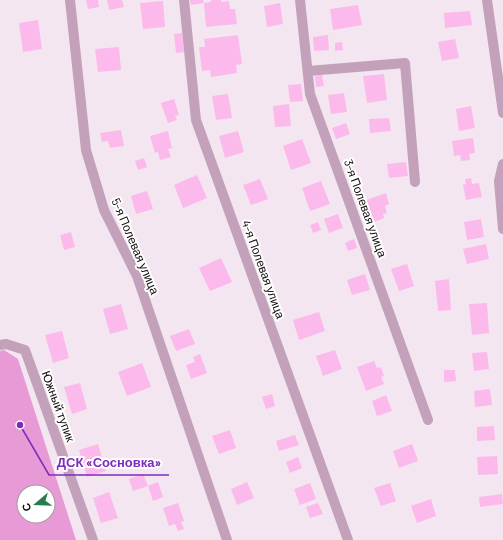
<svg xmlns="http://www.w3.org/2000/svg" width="503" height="540" viewBox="0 0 503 540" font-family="Barlow,sans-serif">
	<rect width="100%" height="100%" fill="#f4e6f0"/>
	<!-- green -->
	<path fill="#e89ad6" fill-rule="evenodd" d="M 4,350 L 18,359 L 76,540 L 0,540 L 0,351 ZM 24,492 L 48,492 L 48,516 L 24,516 Z"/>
	<!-- building -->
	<g fill="#fbbaeb">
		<polygon points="86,0 98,0 99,7 88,9"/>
		<polygon points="107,0 122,0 124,7 109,10"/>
		<polygon points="190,0 203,0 204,3 191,5"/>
		<polygon points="211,0 221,0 221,2 229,1 230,9 235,9 237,24 206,27 204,3 211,2"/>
		<polygon points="163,1 165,27 143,29 140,3"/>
		<polygon points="280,3 283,24 267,27 264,6"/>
		<polygon points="358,5 362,25 333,30 330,9"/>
		<polygon points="470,11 472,25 445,28 444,13"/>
		<polygon points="38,20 42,49 23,52 19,23"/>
		<polygon points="182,33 184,52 176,53 174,34"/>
		<polygon points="238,35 242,64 236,65 237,73 211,77 210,70 202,71 199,47 205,47 204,39"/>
		<polygon points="328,35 329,50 314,51 313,37"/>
		<polygon points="455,39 459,58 442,61 438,42"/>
		<polygon points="342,42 343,50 335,51 335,43"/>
		<polygon points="119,47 121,70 98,72 95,49"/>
		<polygon points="384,74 387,100 367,103 363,76"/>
		<polygon points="322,75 324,86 316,87 315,76"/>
		<polygon points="301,84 303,101 290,102 288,85"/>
		<polygon points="344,93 347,112 331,114 328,95"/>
		<polygon points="228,94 232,118 216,120 212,96"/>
		<polygon points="174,99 179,115 175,116 177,120 168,123 161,103"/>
		<polygon points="289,104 291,126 275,127 273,106"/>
		<polygon points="471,106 475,128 459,131 456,109"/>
		<polygon points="389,118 391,131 370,133 369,119"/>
		<polygon points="346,123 350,134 336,139 332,128"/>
		<polygon points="121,130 124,146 110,148 108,141 102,142 100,133"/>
		<polygon points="168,131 172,148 168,149 171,157 160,160 158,152 155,153 150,136"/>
		<polygon points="238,131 244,152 225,158 219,136"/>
		<polygon points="473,138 475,153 469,154 470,160 461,161 460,155 454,156 452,141"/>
		<polygon points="302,139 311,163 291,170 283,146"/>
		<polygon points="144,158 147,167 138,170 135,161"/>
		<polygon points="406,162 408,176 389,178 387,164"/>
		<polygon points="197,175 207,198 183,208 174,185"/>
		<polygon points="471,178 472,184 479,183 482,197 466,200 463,185 466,184 465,179"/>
		<polygon points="260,179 268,199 251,205 243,185"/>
		<polygon points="321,181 330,204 310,211 302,188"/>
		<polygon points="147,191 153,209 136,214 131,196"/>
		<polygon points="386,193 389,204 385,206 387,213 383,214 384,218 374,222 366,200"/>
		<polygon points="338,214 343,228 329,233 324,219"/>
		<polygon points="481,219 484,237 467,240 464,222"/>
		<polygon points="318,222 321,230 313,233 310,225"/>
		<polygon points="71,232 75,247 64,250 60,235"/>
		<polygon points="354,239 357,248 348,251 345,243"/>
		<polygon points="486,244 489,259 467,264 463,249"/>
		<polygon points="221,258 232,282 210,291 199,268"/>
		<polygon points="407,264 414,286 399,291 391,269"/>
		<polygon points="365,274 370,290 352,295 347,280"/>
		<polygon points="449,279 451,310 438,311 435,281"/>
		<polygon points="487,303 489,333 472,335 469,304"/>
		<polygon points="121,304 128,329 110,334 103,309"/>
		<polygon points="319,312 325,331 299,340 293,320"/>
		<polygon points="189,329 195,344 176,351 170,336"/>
		<polygon points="62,331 69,358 53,363 45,335"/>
		<polygon points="335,350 342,369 323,376 316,356"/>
		<polygon points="487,352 489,369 474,371 472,353"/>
		<polygon points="200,354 207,373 191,379 186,365 195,362 193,357"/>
		<polygon points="374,361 377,368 381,367 384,376 381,377 384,384 366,391 357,367"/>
		<polygon points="142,363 151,387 127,396 118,372"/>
		<polygon points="444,370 455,370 456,381 444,382"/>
		<polygon points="80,383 87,409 72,414 64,387"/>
		<polygon points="490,389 492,405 475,407 474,391"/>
		<polygon points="272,394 275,406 266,409 262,397"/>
		<polygon points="386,395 392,411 377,416 372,401"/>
		<polygon points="494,426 495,440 477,441 477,427"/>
		<polygon points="230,430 236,448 219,454 212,436"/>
		<polygon points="295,435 299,445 279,451 276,441"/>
		<polygon points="98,444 106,471 87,477 79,450"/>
		<polygon points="412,444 418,461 399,468 393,451"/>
		<polygon points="497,456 498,474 478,475 477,457"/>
		<polygon points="298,457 302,468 290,473 286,462"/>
		<polygon points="143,474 148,486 133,491 129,479"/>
		<polygon points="158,482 163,497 153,501 148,486"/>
		<polygon points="247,482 254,498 237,505 231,489"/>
		<polygon points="310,483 316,499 300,505 294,489"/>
		<polygon points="390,483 396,501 381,506 374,488"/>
		<polygon points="109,492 118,518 101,523 93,498"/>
		<polygon points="502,494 503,504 480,507 479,497"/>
		<polygon points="431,499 436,516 417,523 411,506"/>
		<polygon points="178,503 184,521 181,522 184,529 178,531 175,524 169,526 163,508"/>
		<polygon points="318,503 323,514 310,518 306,507"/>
	</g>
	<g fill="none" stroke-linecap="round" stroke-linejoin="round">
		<!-- minor -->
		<g stroke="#c4a1bb" stroke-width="10">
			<polyline points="70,0 86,150 104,210 137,276 227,540"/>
			<polyline points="184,0 196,120 348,540"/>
			<polyline points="300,0 310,94 428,420"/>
			<polyline points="487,0 503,113"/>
			<polyline points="308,71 405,63 415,182"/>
			<polyline points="503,164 499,181 503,229"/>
			<polyline points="0,345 6,344 25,350 93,540"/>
		</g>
	</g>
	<g text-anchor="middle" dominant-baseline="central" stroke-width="4" stroke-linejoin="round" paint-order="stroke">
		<!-- street labels -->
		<g font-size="12" fill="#0f0a0d" stroke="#fff">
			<text transform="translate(366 208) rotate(70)">3-я Полевая улица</text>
			<text transform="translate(136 246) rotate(67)">5-я Полевая улица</text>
			<text transform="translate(264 269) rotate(70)">4-я Полевая улица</text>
			<text transform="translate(59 406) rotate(70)">Южный тупик</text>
		</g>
	</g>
	<!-- callouts -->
	<path fill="none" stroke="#7b2cbf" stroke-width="1.5" d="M20 425L49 475H169"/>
	<circle fill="#7b2cbf" stroke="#fff" stroke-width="1.5" cx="20" cy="425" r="4"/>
	<g font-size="13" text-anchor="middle" font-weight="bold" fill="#7b2cbf" stroke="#fff" stroke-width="4" stroke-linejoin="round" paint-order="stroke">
		<text x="109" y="467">ДСК «Сосновка»</text>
	</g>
	<!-- north arrow -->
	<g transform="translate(36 504) rotate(251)"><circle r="19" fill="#ffffff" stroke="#9f9d9e"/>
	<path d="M0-3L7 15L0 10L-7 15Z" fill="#287b4d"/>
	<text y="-6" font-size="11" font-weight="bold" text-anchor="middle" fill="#0f0a0d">С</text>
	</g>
</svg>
